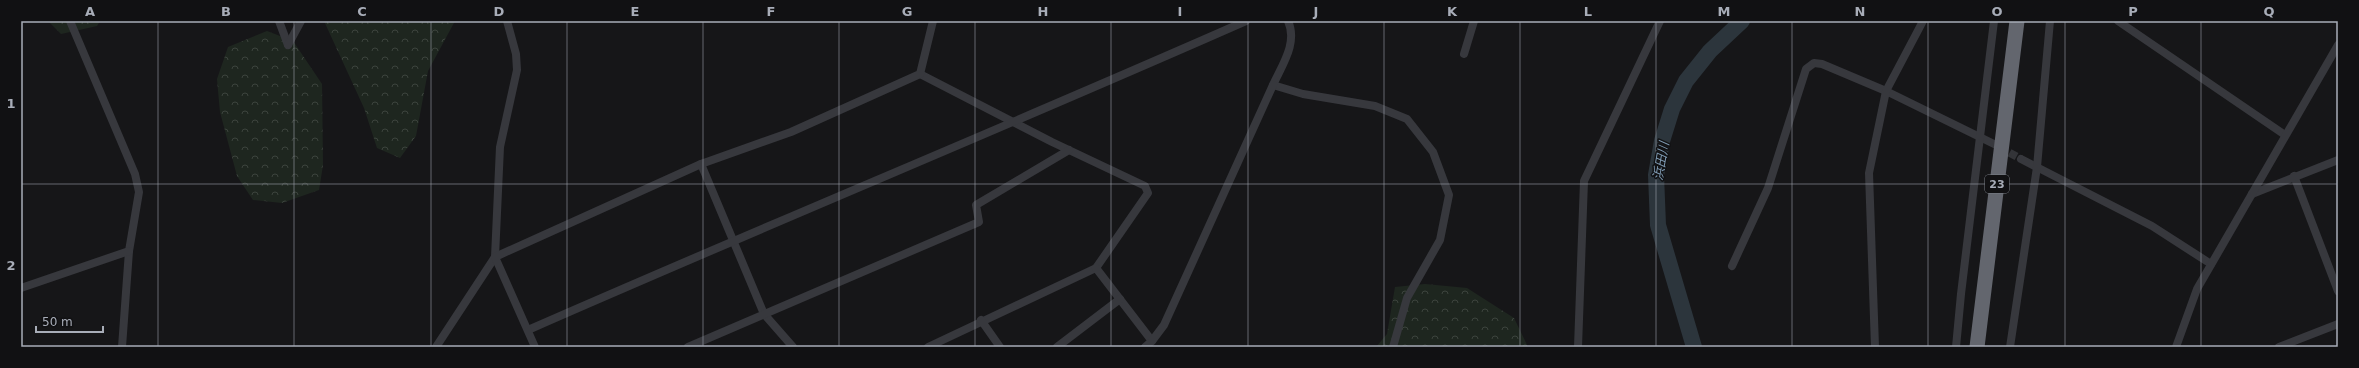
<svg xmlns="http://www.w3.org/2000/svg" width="2359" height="368" viewBox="0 0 2359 368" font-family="'DejaVu Sans','Noto Sans JP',sans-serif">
	<defs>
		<pattern id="forest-crowns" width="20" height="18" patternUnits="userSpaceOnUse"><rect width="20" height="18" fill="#1e261f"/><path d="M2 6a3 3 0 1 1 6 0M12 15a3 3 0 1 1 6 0" fill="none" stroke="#3c433d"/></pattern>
	</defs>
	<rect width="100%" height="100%" fill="#161618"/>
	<!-- forest -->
	<g fill="url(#forest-crowns)">
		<polygon points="48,21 100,21 97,26 61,34"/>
		<polygon points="324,21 455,21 428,71 416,136 400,158 377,148 364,108"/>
		<polygon points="267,31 293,41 322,84 323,165 319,190 282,203 253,200 237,176 220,112 217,79 228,47"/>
		<polygon points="1425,284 1467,288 1514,318 1528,347 1376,347 1387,334 1395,287"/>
	</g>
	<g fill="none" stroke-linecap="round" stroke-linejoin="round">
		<!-- river -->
		<polyline stroke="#2c353c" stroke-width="16" points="1694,347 1658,225 1656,175 1662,141 1672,109 1686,81 1710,51 1742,21"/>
		<!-- street-tunnel -->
		<polyline stroke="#333438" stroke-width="8" stroke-dasharray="8 4" stroke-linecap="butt" points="1999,147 2021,159"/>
		<!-- street -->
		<g stroke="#37383d" stroke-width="8">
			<polyline points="70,21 135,174 139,192 129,251 122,347"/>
			<polyline points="279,21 288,45"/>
			<path d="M 1288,21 C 1298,43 1282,65 1273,85 L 1303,94 L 1375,106 L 1407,119 L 1433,152 L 1449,195 L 1440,240 L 1407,298 L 1393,347"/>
			<polyline points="2118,21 2285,135"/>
			<polyline points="288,45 301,21"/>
			<polyline points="1464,54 1474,21"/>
			<polyline points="920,74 1052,142 1145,186 1148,193 1096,268 928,347"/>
			<polyline points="2021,159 2152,226 2211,264"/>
			<polyline points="701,164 764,314 793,347"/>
			<polyline points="2294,176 2338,291"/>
			<polyline points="2252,194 2338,160"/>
			<polyline points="1732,266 1768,188 1806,69 1814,63 1822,64 1886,91 1994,144"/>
			<polyline points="1096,268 1152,341"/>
			<polyline points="21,288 129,251"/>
			<polyline points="981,320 1000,347"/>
			<path d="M 528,330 C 767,225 1008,126 1246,21"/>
			<polyline points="436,347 495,257 500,147 517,70 516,54 507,21"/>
			<polyline points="535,347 495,257 701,164 791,132 920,74 933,21"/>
			<polyline points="688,347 979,222 976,205 1069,150"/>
			<polyline points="1057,347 1120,299"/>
			<polyline points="1145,347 1152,341 1164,325 1273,85"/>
			<polyline points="1578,347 1584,181 1660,21"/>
			<polyline points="1875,347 1869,173 1886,91 1923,21"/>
			<polyline points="1956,347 1961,294 1994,21"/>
			<polyline points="2010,347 2037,167 2050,21"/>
			<polyline points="2176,347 2197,289 2338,45"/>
			<polyline points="2279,347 2338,324"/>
		</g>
		<!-- highway -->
		<polyline stroke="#63666e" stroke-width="15" points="1977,347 2017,21"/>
	</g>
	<!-- grid -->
	<path fill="none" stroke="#a8adb8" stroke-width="1" stroke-opacity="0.55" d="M 158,21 L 158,347M 294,21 L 294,347M 431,21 L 431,347M 567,21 L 567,347M 703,21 L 703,347M 839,21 L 839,347M 975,21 L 975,347M 1111,21 L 1111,347M 1248,21 L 1248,347M 1384,21 L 1384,347M 1520,21 L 1520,347M 1656,21 L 1656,347M 1792,21 L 1792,347M 1928,21 L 1928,347M 2065,21 L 2065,347M 2201,21 L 2201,347M 21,184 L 2338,184"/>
	<g text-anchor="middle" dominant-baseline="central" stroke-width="3" stroke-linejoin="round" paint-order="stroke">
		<!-- shield labels -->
		<rect fill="#111113" stroke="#7b7e86" stroke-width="1" x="1985" y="175" width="24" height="18" rx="3"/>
		<g font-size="11" font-weight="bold" fill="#a8adb8">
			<text x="1997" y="184">23</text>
		</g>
		<!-- water labels -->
		<g font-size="13" font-style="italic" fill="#7f9bb3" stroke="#111113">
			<text transform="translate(1661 161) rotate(-80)">浜田川</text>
		</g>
	</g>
	<!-- border -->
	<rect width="2359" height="368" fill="none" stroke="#111113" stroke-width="44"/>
	<!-- scale -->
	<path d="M36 326v6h67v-6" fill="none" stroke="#a8adb8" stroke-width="2"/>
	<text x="42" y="326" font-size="12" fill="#a8adb8" stroke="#111113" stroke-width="3" paint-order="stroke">50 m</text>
	<rect x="22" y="22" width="2315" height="324" fill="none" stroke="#a8adb8" stroke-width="1.5"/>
	<g font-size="13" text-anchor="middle" font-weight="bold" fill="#a8adb8">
		<text x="90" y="16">A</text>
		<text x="226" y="16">B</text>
		<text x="362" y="16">C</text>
		<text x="499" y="16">D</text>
		<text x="635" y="16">E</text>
		<text x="771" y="16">F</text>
		<text x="907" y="16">G</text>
		<text x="1043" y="16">H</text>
		<text x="1180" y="16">I</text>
		<text x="1316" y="16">J</text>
		<text x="1452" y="16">K</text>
		<text x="1588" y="16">L</text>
		<text x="1724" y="16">M</text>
		<text x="1860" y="16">N</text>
		<text x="1997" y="16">O</text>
		<text x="2133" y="16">P</text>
		<text x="2269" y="16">Q</text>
		<text x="11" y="108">1</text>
		<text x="11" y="270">2</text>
	</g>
</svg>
